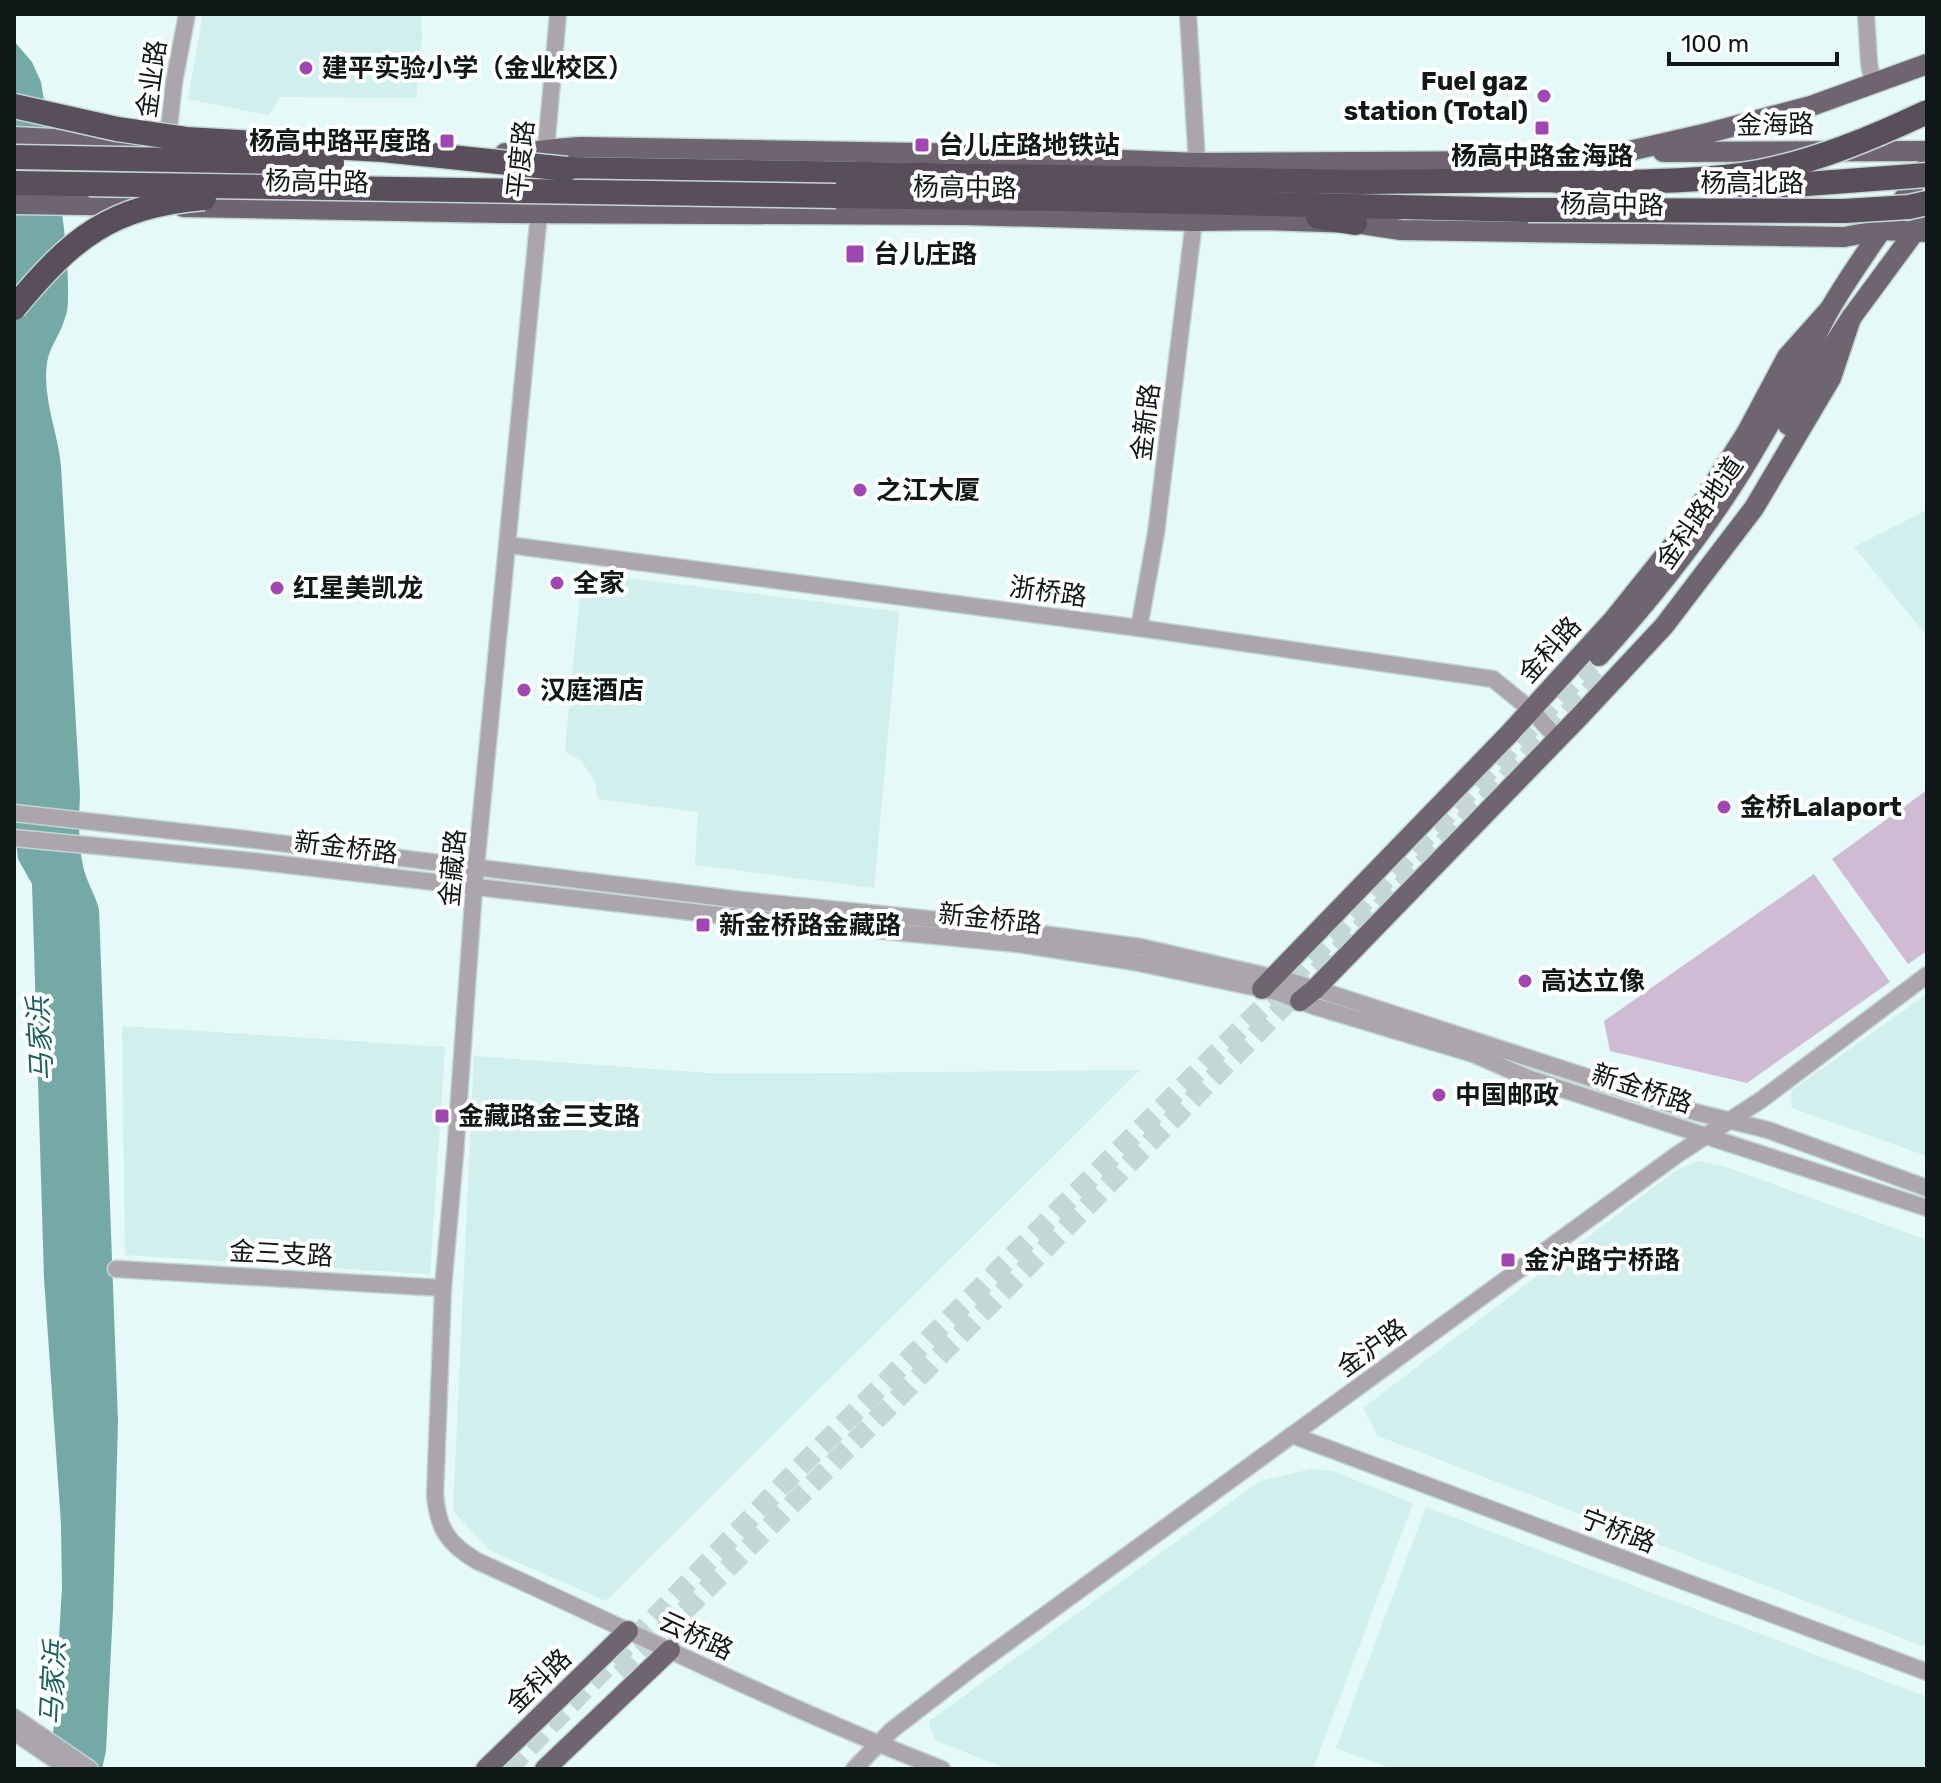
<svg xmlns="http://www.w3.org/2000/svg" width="1941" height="1783" viewBox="0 0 1941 1783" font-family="Rubik,'Noto Sans SC',sans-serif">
	<rect width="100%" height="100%" fill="#e4f9f8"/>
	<!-- built -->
	<g fill="#d0efed">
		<polygon points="203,14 421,14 422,39 416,98 280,97 269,115 188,99"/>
		<polygon points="1927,510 1927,636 1854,547"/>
		<polygon points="582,572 899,612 874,888 695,865 698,812 598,799 594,779 581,761 565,751"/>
		<polygon points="1927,994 1927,1156 1792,1108 1791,1091"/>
		<polygon points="122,1026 445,1047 430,1274 125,1255"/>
		<polygon points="474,1056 723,1074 1140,1070 606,1601 489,1550 453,1511"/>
		<polygon points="1698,1161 1726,1167 1927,1240 1927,1642 1922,1646 1378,1436 1363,1408 1675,1171"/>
		<polygon points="1311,1469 1333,1471 1413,1503 1313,1769 1007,1769 935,1740 928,1722 1042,1639 1260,1481"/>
		<polygon points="1426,1507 1927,1697 1927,1769 1392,1769 1336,1748"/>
	</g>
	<!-- green -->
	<g fill="#d0bbd5">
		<polygon points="1927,790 1927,951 1908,964 1832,859"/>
		<polygon points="1814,874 1890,982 1747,1083 1610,1051 1604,1021"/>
	</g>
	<!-- water -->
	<path fill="#75a9a6" d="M 14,41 L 32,62 L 41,82 C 52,152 68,223 68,294 C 68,302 68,311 65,318 C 61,334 49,347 47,363 C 42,398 58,432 61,466 L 80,794 C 79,818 78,842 83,866 C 86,881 95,894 99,909 L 118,1421 L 113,1609 L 106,1751 L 102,1769 L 51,1769 L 62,1588 L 61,1524 L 44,1278 L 32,884 L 18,859 L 14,824 Z"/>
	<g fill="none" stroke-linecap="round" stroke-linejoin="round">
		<!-- major-tunnel -->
		<g stroke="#c4d7d6" stroke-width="20" stroke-dasharray="20 10" stroke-linecap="butt">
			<path d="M 620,1674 C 802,1497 980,1315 1158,1134 C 1309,981 1459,828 1606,673"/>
			<polyline points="508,1769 798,1469 1289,981 1591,664"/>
		</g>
		<!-- minor casing -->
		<g stroke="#c2d5d4" stroke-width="19">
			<g id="minor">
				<polyline points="1188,14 1197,163"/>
				<polyline points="1866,14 1869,63 1873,85"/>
				<polyline points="167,146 174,82 187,14"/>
				<polyline points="545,160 558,14"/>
				<path d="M 540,203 L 474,888 L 455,1155 L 443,1288 L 435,1495 C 438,1529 448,1544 477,1561 C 632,1631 784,1708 942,1769"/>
				<polyline points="508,545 1139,628 1493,679 1531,710 1558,739"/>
				<polyline points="1139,628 1156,533 1194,221"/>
				<polyline points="14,813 246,839 741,900 939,920 1141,947 1289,981 1335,995 1695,1112 1768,1130 1927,1188"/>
				<polyline points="14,838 253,861 709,914 1018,944 1134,962 1277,992 1313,1006 1473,1054 1528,1078 1927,1208"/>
				<polyline points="116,1269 443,1288"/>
				<polyline points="1292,1435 1927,1672"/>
				<polyline points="14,1717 90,1769"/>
				<polyline points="14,1732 68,1769"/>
				<polyline points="854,1769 892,1730 975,1666 1678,1154 1761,1100 1927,975"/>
			</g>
		</g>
		<!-- major casing -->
		<g stroke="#c2d5d4" stroke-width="23">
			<g id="major">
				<polyline points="14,137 73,140 153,150"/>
				<polyline points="1663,152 1927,151"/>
				<path d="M 505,153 C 531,153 556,148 582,147 L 975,154 L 1197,163 L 1546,161 L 1625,152 L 1708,133 L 1811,106 L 1927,64"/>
				<polyline points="83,205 143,206"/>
				<polyline points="183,207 503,213 964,215 1194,221 1264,220 1355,223 1401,230 1844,237 1882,230 1927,232"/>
				<polyline points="1788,425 1818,369 1851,318 1927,215"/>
				<path d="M 1599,656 C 1659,590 1715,519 1759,442 C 1774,417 1787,392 1801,367 C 1811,347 1820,326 1831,307 C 1860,258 1894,213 1927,166"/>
				<polyline points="1262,989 1509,734 1613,620 1682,534 1747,432 1787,357 1829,310"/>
				<polyline points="1300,1001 1315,989 1580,716 1664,626 1754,508 1831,378 1851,318"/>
				<polyline points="486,1769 628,1631"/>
				<polyline points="545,1769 670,1650"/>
			</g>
		</g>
		<!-- highway casing -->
		<g stroke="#c2d5d4" stroke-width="27">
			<g id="highway">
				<polyline points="567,169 1361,182 1548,180 1587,183"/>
				<polyline points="836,196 1061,199 1528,210"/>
				<polyline points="1318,217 1355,223"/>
			</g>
		</g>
		<!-- minor -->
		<use href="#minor" stroke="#aba6ac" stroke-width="16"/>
		<!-- major -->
		<use href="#major" stroke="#6e6570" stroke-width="20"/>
		<!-- highway -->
		<use href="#highway" stroke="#584f5a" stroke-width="24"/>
		<!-- major-bridge casing -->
		<g stroke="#c2d5d4" stroke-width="23" stroke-linecap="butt">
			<polyline id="major-bridge" points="14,204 83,205"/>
		</g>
		<!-- highway-bridge casing -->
		<g stroke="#c2d5d4" stroke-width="27" stroke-linecap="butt">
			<g id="highway-bridge">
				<polyline points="14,106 117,129 186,139 383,150 567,169"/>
				<polyline points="14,157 332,163"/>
				<polyline points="14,183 836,196"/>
				<path d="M 1587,183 C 1644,181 1703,182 1759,172 C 1817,161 1874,137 1927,112"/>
				<polyline points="1742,185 1793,185 1927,175"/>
				<polyline points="1528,210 1844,211 1909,207 1927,203"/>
				<path d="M 14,308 C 72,238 110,206 204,198"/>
			</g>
		</g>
		<!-- major-bridge -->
		<use href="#major-bridge" stroke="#6e6570" stroke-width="20"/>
		<!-- highway-bridge -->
		<use href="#highway-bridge" stroke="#584f5a" stroke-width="24"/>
	</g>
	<!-- markers -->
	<g fill="#a047b3" stroke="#fff" stroke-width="3">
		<circle cx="306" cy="68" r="8"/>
		<circle cx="1544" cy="96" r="8"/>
		<rect x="1534" y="120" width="16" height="16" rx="4"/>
		<rect x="439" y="133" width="16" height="16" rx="4"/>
		<rect x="914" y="137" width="16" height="16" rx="4"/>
		<rect x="845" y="244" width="20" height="20" rx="4"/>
		<circle cx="860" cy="490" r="8"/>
		<circle cx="557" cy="583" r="8"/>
		<circle cx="277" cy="588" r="8"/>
		<circle cx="524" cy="690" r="8"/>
		<circle cx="1724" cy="807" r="8"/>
		<rect x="695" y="917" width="16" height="16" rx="4"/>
		<circle cx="1525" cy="981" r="8"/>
		<circle cx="1439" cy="1095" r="8"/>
		<rect x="434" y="1108" width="16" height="16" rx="4"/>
		<rect x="1500" y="1252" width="16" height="16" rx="4"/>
	</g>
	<g text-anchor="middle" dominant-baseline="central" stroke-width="8" stroke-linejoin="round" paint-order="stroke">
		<!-- poi labels -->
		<g font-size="26" font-weight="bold" fill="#111918" stroke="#fff" text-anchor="start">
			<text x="322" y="68">建平实验小学（金业校区）</text>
			<text x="1528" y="81" text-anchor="end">Fuel gaz<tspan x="1528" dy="30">station (Total)</tspan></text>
			<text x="431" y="141" text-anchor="end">杨高中路平度路</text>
			<text x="938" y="145">台儿庄路地铁站</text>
			<text x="1542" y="156" text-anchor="middle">杨高中路金海路</text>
			<text x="873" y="254">台儿庄路</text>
			<text x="876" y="490">之江大厦</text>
			<text x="573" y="583">全家</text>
			<text x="293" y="588">红星美凯龙</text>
			<text x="540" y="690">汉庭酒店</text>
			<text x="1740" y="807">金桥Lalaport</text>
			<text x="719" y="925">新金桥路金藏路</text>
			<text x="1541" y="981">高达立像</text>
			<text x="1455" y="1095">中国邮政</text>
			<text x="458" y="1116">金藏路金三支路</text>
			<text x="1524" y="1260">金沪路宁桥路</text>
		</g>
		<!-- street labels -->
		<g font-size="26" fill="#111918" stroke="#fff">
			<text transform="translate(152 79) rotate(-82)">金业路</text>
			<text transform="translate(1775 125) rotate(-1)">金海路</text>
			<text transform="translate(521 159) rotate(-84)">平度路</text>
			<text transform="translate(317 182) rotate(1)">杨高中路</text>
			<text x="1752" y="183">杨高北路</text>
			<text transform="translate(965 188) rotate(1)">杨高中路</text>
			<text transform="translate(1612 205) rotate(1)">杨高中路</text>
			<text transform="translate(1146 422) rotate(-83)">金新路</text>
			<text transform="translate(1700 513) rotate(-55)">金科路地道</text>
			<text transform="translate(1048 592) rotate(8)">浙桥路</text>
			<text transform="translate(1550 650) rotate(-48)">金科路</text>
			<text transform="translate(346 848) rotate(7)">新金桥路</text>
			<text transform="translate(453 868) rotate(-85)">金藏路</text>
			<text transform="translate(990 919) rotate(6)">新金桥路</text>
			<text transform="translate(1642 1089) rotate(18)">新金桥路</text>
			<text transform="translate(281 1254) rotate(3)">金三支路</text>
			<text transform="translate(1372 1348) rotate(-36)">金沪路</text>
			<text transform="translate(1618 1531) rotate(21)">宁桥路</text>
			<text transform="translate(696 1636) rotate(25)">云桥路</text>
			<text transform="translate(539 1681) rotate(-44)">金科路</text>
		</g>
		<!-- water labels -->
		<g font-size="28" font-style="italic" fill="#1c6360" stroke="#fff">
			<text transform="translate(40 1039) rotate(-93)">马家浜</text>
			<text transform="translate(53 1683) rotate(-87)">马家浜</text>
		</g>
	</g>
	<!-- border -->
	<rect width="1941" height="1783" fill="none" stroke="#111918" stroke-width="32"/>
	<!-- scale -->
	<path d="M1669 52v12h168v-12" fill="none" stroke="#111918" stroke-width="4"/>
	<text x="1681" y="52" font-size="24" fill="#111918" stroke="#ffffff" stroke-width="6" paint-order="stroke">100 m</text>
</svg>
